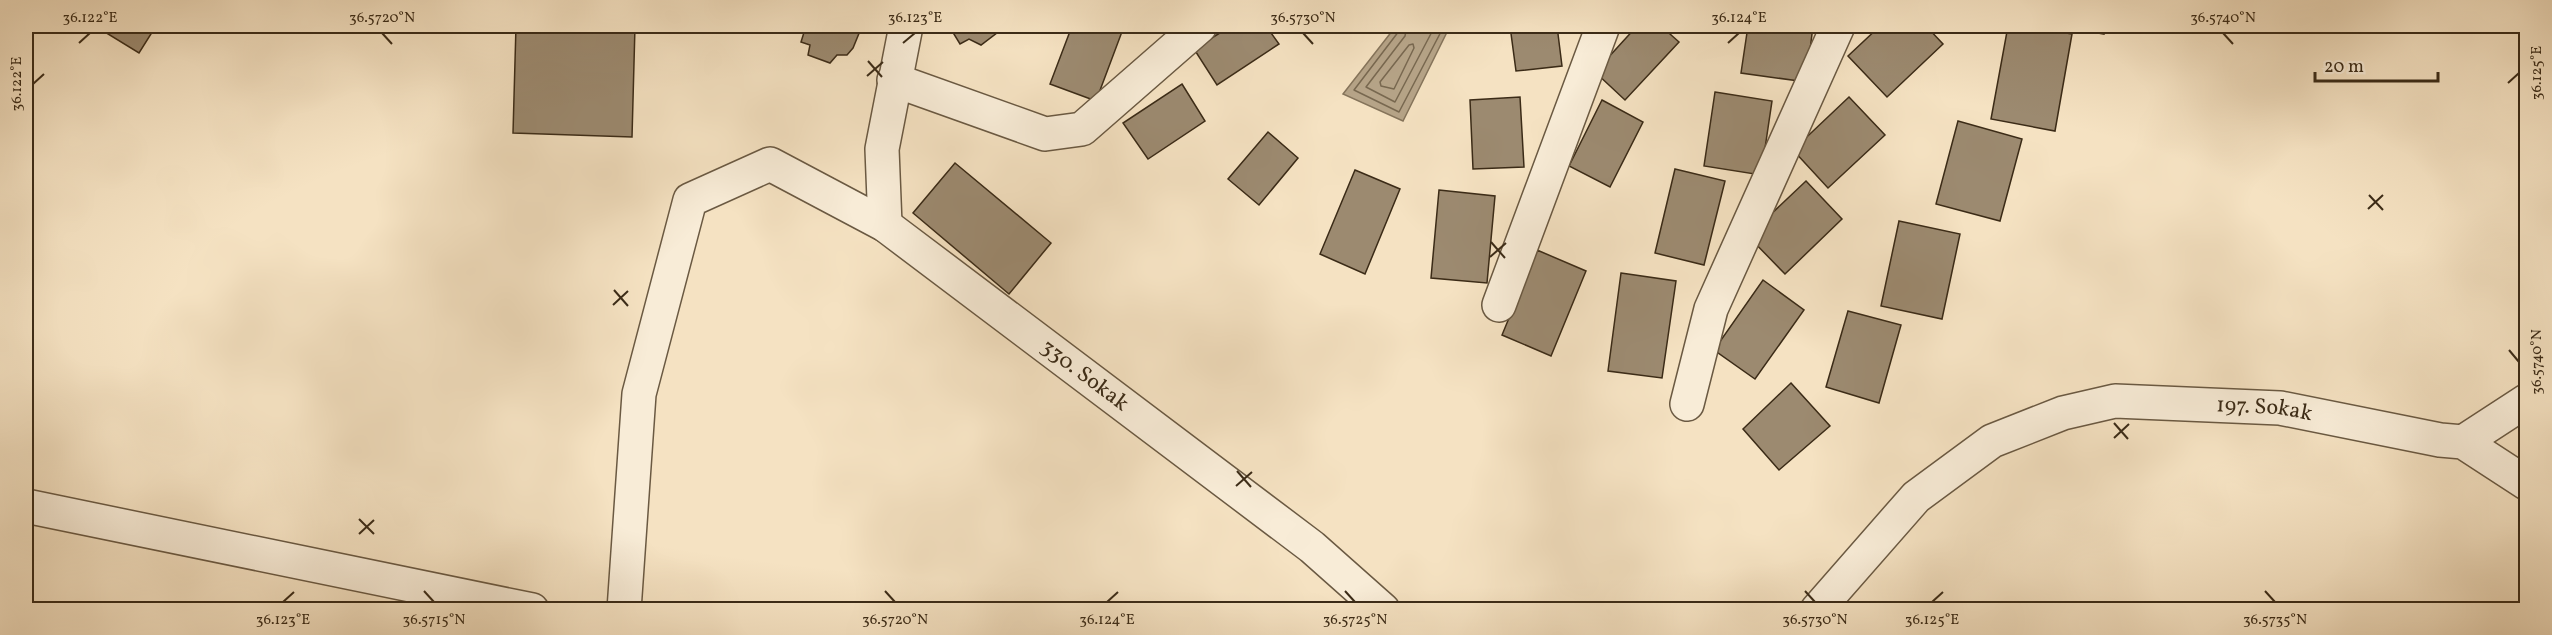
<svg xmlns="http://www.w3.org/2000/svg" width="2552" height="635" viewBox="0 0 2552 635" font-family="Vollkorn,serif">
	<rect width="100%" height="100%" fill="#f5e2c2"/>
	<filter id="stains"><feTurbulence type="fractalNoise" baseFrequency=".00333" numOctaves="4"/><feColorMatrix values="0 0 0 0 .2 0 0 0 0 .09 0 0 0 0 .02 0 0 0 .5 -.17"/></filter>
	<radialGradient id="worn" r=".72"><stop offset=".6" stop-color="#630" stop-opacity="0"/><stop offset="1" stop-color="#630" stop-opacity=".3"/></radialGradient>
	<!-- water -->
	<polygon fill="#b6a488" stroke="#85745b" stroke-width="1.5" points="1396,26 1450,26 1403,121 1343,94"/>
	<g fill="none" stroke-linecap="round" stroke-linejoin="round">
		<!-- shore -->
		<g stroke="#786850" stroke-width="1.5">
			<polyline points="1400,26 1399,31 1354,90 1399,112 1444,26"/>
			<polyline points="1407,26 1405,36 1366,87 1395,102 1435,26"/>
			<polygon points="1409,45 1413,44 1414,48 1394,89 1381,86 1380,82"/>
		</g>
	</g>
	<!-- building -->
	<g fill="#9c8a70" stroke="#3b2b17" stroke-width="1.5">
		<polygon points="95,26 156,26 139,53"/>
		<polygon points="516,26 635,26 632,137 513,133"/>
		<polygon points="806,26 862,26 853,48 847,55 837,55 830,63 808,55 810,45 801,42"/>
		<polygon points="949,26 1006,26 981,45 969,39 960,44"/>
		<polygon points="1072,26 1114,26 1123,29 1096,101 1050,84"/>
		<polygon points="1231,26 1266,26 1279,44 1217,85 1194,49"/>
		<polygon points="1510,26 1557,26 1562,66 1516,71"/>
		<polygon points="1637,26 1661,26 1679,42 1625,100 1595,72"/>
		<polygon points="1748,26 1813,26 1806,82 1741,73"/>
		<polygon points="1880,26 1926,26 1943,44 1887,97 1848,56"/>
		<polygon points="2008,26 2025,26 2072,34 2055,131 1991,119"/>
		<polygon points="2059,26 2105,26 2104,34"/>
		<polygon points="1182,84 1205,121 1148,159 1123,123"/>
		<polygon points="1715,92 1772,101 1761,175 1704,166"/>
		<polygon points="1520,97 1524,167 1473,169 1470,100"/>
		<polygon points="1849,97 1885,135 1828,188 1793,150"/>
		<polygon points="1602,100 1643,122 1610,187 1569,166"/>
		<polygon points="1958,121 2022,139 2000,221 1936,204"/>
		<polygon points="1268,132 1298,158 1259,205 1228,179"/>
		<polygon points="955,163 1051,243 1009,294 913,213"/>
		<polygon points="1675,169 1725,181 1704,265 1655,253"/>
		<polygon points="1355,170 1400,189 1365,274 1320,254"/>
		<polygon points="1806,181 1842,219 1785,274 1748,236"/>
		<polygon points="1439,190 1495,196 1487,283 1431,278"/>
		<polygon points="1899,221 1960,234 1942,319 1881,306"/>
		<polygon points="1537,250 1586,271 1551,356 1502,335"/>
		<polygon points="1621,273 1676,281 1662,378 1608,371"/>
		<polygon points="1763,280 1804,310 1755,379 1714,350"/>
		<polygon points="1848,311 1901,325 1879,403 1826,387"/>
		<polygon points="1791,383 1830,426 1779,470 1743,429"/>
	</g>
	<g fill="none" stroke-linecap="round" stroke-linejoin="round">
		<!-- minor casing -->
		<g stroke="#6a5942" stroke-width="36">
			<g id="minor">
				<polyline points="894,80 1045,134 1082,129 1200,26"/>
				<polyline points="885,225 882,149 906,26"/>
				<polyline points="1499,305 1603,26"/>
				<polyline points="1687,404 1711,309 1838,26"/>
				<polyline points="2463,442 2526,401"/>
				<polyline points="26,506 532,610"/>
				<path id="s1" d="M 624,610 L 639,394 L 690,200 L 770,164 L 885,225 L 1312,547 L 1383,610"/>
				<path id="s2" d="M 1817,610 L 1916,497 L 1992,441 L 2063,413 L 2115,401 L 2280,408 L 2440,440 L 2463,442 L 2526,483"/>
			</g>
		</g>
		<!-- minor -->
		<use href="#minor" stroke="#f8ecd7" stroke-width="33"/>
	</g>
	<!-- ticks -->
	<path fill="none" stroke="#3b2b17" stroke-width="2" d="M 382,33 L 392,44M 1303,33 L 1313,44M 2223,33 L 2233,44M 79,43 L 90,33M 903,43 L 915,33M 1728,43 L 1739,33M 868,61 L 882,77M 867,76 L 883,62M 2508,83 L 2519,73M 33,84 L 44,74M 2369,195 L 2383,210M 2368,209 L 2383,195M 1491,242 L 1505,258M 1490,257 L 1506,243M 614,290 L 628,306M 613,305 L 628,291M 2509,350 L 2519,362M 2114,423 L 2128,439M 2114,438 L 2129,424M 1237,471 L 1251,487M 1236,486 L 1252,472M 359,519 L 374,534M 359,534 L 374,520M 424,591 L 434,602M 885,591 L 895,602M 1345,591 L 1355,602M 1805,591 L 1815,602M 2265,591 L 2275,602M 283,602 L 294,592M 1107,602 L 1118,592M 1932,602 L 1943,592"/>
	<g text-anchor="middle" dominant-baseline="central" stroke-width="5" stroke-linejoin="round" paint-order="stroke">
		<!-- street labels -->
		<g font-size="22" fill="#3b2b17" stroke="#f8ecd7">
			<text stroke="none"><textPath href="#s1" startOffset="885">330. Sokak</textPath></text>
			<text stroke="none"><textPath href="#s2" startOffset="524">197. Sokak</textPath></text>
		</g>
	</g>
	<!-- margin -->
	<rect width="2552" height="635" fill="none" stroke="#f5e2c2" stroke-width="66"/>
	<!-- scale -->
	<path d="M2315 72v9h123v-9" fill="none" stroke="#3b2b17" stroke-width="3"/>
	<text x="2324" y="72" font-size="18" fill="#3b2b17" stroke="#f8ecd7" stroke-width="4.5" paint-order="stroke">20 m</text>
	<rect x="33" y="33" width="2486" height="569" fill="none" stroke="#3b2b17" stroke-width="2"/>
	<g font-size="15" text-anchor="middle" fill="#3b2b17">
		<text x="90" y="22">36.122°E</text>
		<text x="382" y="22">36.5720°N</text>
		<text x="915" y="22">36.123°E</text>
		<text x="1303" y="22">36.5730°N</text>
		<text x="1739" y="22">36.124°E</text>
		<text x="2223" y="22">36.5740°N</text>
		<text transform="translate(2536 73) rotate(-90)" y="5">36.125°E</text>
		<text transform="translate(16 84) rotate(-90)" y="5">36.122°E</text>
		<text transform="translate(2536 362) rotate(-90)" y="5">36.5740°N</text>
		<text x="283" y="624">36.123°E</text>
		<text x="434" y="624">36.5715°N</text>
		<text x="895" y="624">36.5720°N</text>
		<text x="1107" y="624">36.124°E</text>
		<text x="1355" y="624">36.5725°N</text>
		<text x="1815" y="624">36.5730°N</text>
		<text x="1932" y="624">36.125°E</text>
		<text x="2275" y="624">36.5735°N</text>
	</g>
	<rect width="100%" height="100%" filter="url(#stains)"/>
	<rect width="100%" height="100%" fill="url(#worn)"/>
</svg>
